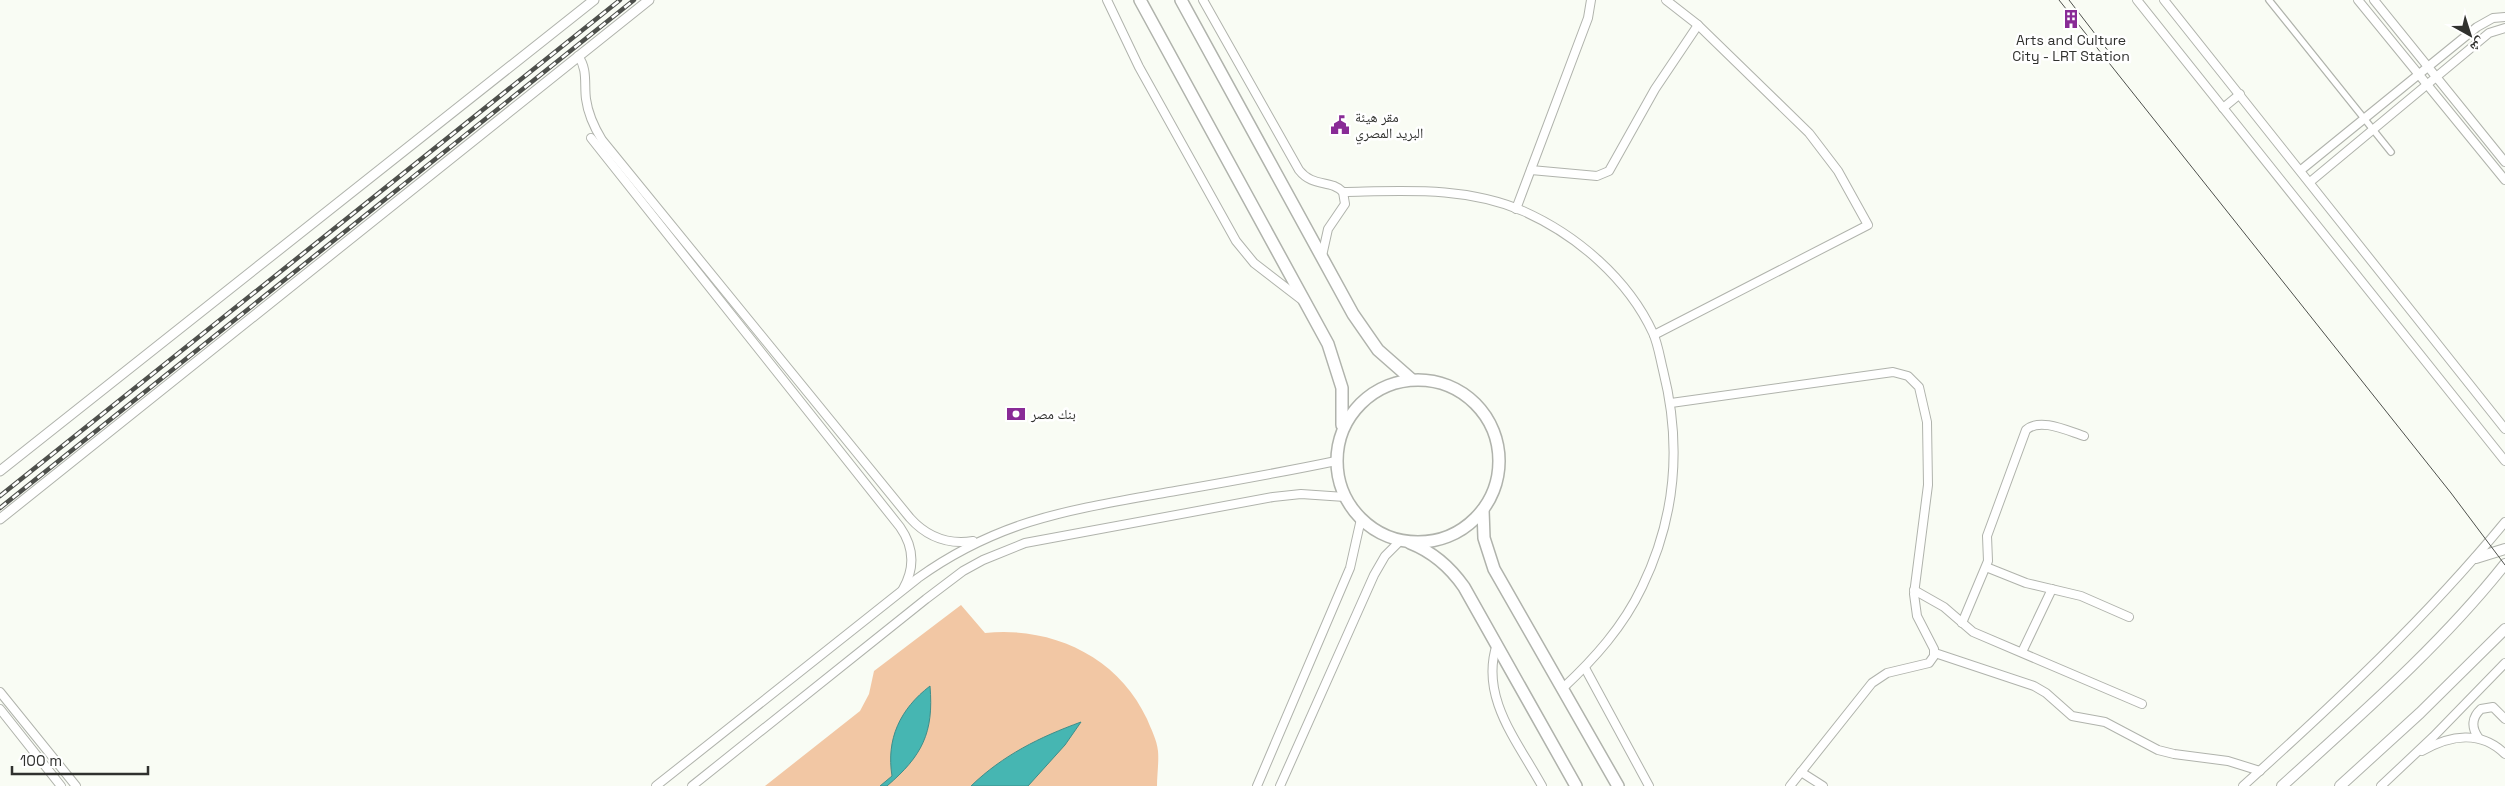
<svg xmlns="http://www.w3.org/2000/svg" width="2505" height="786" viewBox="0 0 2505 786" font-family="'Space Grotesk','Noto Naskh Arabic',sans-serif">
	<rect width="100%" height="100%" fill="#f9fcf4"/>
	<!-- green -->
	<path fill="#f2c7a4" d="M 961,605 L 985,633 C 1051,626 1118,656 1147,719 C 1151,729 1157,740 1158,751 C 1159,762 1157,775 1157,786 L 765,786 L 860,711 L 869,694 L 874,671 Z"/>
	<!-- water -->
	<g fill="#46b6b2" stroke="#3f8e8a">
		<path d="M 930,686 C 934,733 922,756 887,786 L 880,786 L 892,776 C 886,739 900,709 930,686 Z"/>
		<path d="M 1081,722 L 1065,745 L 1028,786 L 971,786 C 1003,755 1040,737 1081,722 Z"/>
	</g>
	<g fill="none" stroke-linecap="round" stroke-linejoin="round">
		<!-- pedestrian casing -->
		<g stroke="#b0b3ac" stroke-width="8">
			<polyline id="pedestrian" points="2269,0 2391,152"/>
		</g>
		<!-- minor casing -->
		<g stroke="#b0b3ac" stroke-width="10">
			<g id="minor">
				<polyline points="1107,0 1139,67 1236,241 1254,263 1302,300"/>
				<path d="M 1203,0 L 1299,170 C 1313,188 1331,179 1343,192 L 1345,204 L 1328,229 L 1322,256"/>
				<polyline points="2137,0 2505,461"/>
				<polyline points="2164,0 2505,429"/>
				<polyline points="2358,0 2505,180"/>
				<polyline points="2374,0 2505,162"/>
				<path d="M 578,56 C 588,69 584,84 586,99 C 588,114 594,127 602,140 L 910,518 C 927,537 947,545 973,541"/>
				<polyline points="2223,108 2240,94"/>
				<path d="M 591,138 L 900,527 C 914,547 915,568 903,589"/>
				<polyline points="1531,170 1597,176 1609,171 1655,89 1698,25"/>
				<polyline points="2301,170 2477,27 2493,18 2505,17"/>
				<polyline points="2310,182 2489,33 2505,28"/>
				<path d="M 1343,192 C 1404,191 1465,186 1523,211 C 1577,235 1628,279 1653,333 C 1658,344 1660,358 1663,370 C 1682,445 1676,517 1642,587 C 1623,627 1594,659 1563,688"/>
				<polyline points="1516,209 1588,18 1591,0"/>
				<polyline points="1654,335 1868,225 1838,171 1809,133 1698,25 1666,0"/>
				<polyline points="1671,403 1893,372 1908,376 1919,387 1927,422 1928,485 1914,594 1917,616 1934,649 1934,656 1929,663 1887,673 1872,683 1790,786"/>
				<polyline points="1986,567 2026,583 2081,596 2129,617"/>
				<polyline points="1914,590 1944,607 1973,632 2142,704"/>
				<path d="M 1962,623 L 1988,561 L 1987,536 L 2026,430 C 2040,417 2068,431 2084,436"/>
				<path d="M 1497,644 C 1479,697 1518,742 1542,786"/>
				<polyline points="2022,652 2052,589"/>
				<polyline points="1935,653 2034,686 2046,693 2072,716 2105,722 2158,750 2174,754 2228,761 2260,771"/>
				<polyline points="1585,668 1649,786"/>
				<polyline points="0,692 76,786"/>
				<polyline points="0,709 61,786"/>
				<path d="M 2478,737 C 2471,727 2472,717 2481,709 L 2493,707 L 2505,719"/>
				<path d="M 2422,751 C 2450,735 2481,730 2505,754"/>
				<polyline points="1801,772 1823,786"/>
				<path d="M 656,786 L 918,578 C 999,520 1069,510 1164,493 C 1221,483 1279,473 1336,461"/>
				<polyline points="692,786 926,599 963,571 983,560 1025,543 1273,497 1301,494 1345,497"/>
				<polyline points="1257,786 1350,568 1361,519"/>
				<polyline points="1280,786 1374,575 1385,556 1401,540"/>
				<path d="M 2243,786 C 2335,703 2426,618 2505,522"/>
				<polyline points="2381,786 2433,737 2505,663"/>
			</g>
		</g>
		<!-- tertiary casing -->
		<g stroke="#b0b3ac" stroke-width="11">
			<g id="tertiary">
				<polyline points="0,471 594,0"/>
				<polyline points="0,519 649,0"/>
			</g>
		</g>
		<!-- secondary casing -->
		<g stroke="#b0b3ac" stroke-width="12">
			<g id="secondary">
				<polyline points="2476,558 2505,549"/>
				<path d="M 2282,786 C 2359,716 2440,646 2505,564"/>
				<polyline points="2340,786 2420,713 2505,629"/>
			</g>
		</g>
		<!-- primary casing -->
		<g stroke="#b0b3ac" stroke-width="14">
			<g id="primary">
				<polyline points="1140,0 1328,344 1342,388 1342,425"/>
				<polyline points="1181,0 1353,314 1378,350 1411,379"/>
				<circle cx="1418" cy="461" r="81"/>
				<polyline points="1483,510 1484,538 1494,569 1618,786"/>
				<path d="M 1410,543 C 1433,552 1450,567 1464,587 L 1576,786"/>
			</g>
		</g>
		<!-- pedestrian -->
		<use href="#pedestrian" stroke="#fff" stroke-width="5.5"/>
		<!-- minor -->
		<use href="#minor" stroke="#fff" stroke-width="8"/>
		<!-- tertiary -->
		<use href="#tertiary" stroke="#fff" stroke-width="9"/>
		<!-- secondary -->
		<use href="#secondary" stroke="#fff" stroke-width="10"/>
		<!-- primary -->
		<use href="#primary" stroke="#fff" stroke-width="11"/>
		<!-- tram -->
		<g stroke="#4e504c" stroke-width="1">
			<polyline points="2059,0 2451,493 2505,565"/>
			<polyline points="2069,0 2109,52"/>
		</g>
		<!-- rail casing -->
		<g stroke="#4e504c" stroke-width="4.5">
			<g id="rail">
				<polyline points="0,496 620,0"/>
				<polyline points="0,508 634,0"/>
			</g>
		</g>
		<!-- rail -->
		<use href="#rail" stroke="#fff" stroke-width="2.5" stroke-dasharray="8" stroke-linecap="butt"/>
	</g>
	<!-- icons -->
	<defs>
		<g id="building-bare" transform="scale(1.5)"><path d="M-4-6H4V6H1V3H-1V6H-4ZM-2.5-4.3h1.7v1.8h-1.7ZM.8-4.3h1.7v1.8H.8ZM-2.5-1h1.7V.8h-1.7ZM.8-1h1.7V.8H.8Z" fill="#892b96" stroke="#fff" stroke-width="2.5" paint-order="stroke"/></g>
		<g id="civic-bare" transform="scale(1.5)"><path d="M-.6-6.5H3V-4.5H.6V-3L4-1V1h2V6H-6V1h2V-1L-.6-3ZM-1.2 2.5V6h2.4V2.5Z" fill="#892b96" stroke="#fff" stroke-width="2.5" paint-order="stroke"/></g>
		<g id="bank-bare" transform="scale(1.5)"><path d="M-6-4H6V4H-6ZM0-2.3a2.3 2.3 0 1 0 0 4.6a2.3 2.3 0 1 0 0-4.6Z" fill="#892b96" stroke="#fff" stroke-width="2.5" paint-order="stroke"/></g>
	</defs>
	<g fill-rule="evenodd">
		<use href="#building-bare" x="2071" y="19"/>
		<use href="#civic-bare" x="1340" y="125"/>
		<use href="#bank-bare" x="1016" y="414"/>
	</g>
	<g text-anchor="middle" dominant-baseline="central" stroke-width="5" stroke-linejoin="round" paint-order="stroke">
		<!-- poi labels -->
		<g font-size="14" fill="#30312e" stroke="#fff" text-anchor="start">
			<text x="2071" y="40" text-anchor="middle">Arts and Culture<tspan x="2071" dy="16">City - LRT Station</tspan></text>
			<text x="1355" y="117">مقر هيئة<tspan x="1355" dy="16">البريد المصري</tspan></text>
			<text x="1031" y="414">بنك مصر</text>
		</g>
	</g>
	<!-- north arrow -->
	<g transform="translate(2470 35) rotate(141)" stroke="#ffffff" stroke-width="4" paint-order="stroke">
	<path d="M0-4L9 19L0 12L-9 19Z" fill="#30312e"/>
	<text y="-8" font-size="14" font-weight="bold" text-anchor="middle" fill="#30312e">ش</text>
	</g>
	<!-- scale -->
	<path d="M12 766v8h136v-8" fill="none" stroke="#30312e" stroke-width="2.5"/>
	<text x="20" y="766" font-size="15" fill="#30312e" stroke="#ffffff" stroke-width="4" paint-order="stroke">100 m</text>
</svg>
